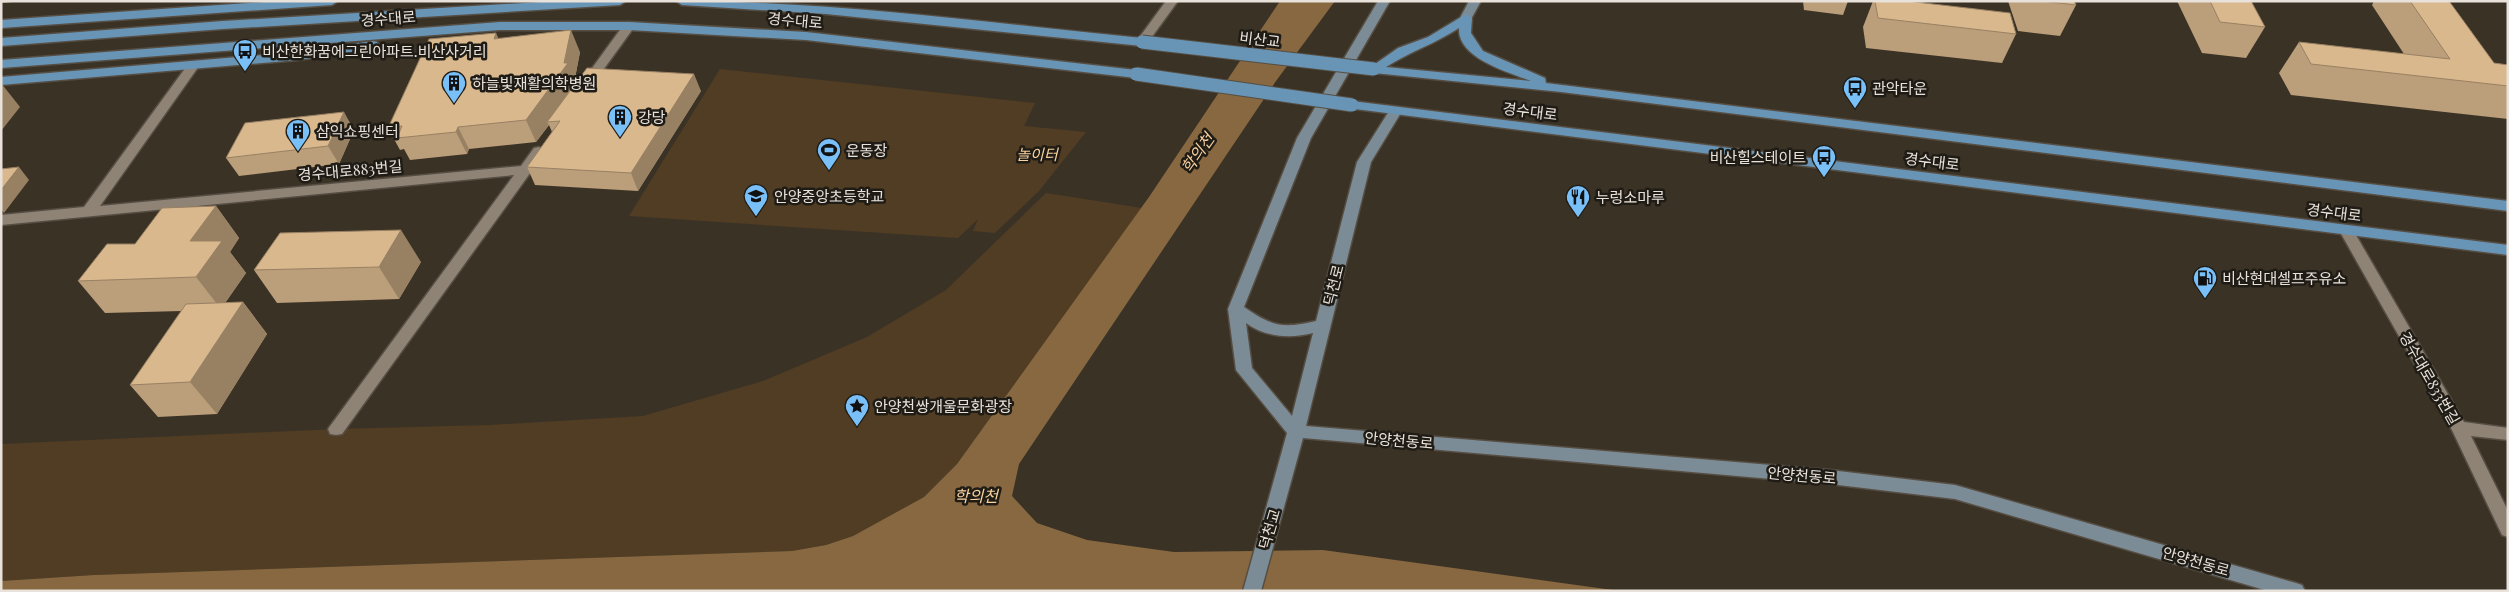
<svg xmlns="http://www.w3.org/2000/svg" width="2509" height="592" viewBox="0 0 2509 592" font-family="'Playfair Display','Noto Sans KR',serif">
	<rect width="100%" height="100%" fill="#3b3226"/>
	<!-- green -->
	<g fill="#513d23">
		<polygon points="720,69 1035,103 1024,126 1086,132 1039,191 995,233 973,231 978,219 958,238 629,216"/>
		<polygon points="1046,193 1142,208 957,464 924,497 853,536 826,545 792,551 94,575 1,581 1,444 336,429 490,425 643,416 763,381 867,337 946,290"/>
	</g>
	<!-- water -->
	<polygon fill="#876841" points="1280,1 1335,1 1276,81 1019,464 1012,496 1037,523 1087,540 1174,552 1323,550 1620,591 1,591 1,581 94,575 792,551 826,545 853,536 924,497 957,464 1149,197"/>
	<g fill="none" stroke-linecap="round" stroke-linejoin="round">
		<!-- street casing -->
		<g stroke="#564e43" stroke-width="3">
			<g id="street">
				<polygon points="1166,1 1178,1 1146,45 1138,45 1136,42"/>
				<polygon points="629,22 635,26 590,88 582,88 580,85 582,82 625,23"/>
				<polygon points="193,62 199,66 100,206 521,166 534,148 539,147 546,151 342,434 336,435 330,434 328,429 514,175 1,225 1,215 84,207 189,63"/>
				<polygon points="2346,225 2353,230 2464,422 2508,428 2508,440 2471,436 2508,511 2508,537 2502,535 2452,430 2339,230"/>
			</g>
		</g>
		<!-- secondary casing -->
		<g stroke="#564e43" stroke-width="3">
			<g id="secondary">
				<path d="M 1378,1 L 1390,1 L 1311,138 L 1244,307 C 1271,326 1283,329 1316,321 L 1357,162 L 1391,108 L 1401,108 L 1402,111 L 1371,162 L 1306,426 L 1830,470 L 1955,485 L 2296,583 L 2302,585 L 2305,591 L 2268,591 L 1955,499 L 1830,484 L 1303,438 L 1261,591 L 1243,591 L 1287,433 L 1236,370 L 1228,309 L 1297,138 ZM 1246,323 C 1265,337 1290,339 1313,333 L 1292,416 L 1252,368 Z"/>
				<polygon points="1469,1 1481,1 1470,21 1462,21 1460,18"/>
			</g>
		</g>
		<!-- primary casing -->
		<g stroke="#564e43" stroke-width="3">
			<g id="primary">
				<polygon points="278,1 338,1 332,5 1,28 1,20"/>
				<polygon points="557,1 626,1 620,5 223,29 1,46 1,38 223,21"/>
				<path d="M 676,1 C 832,1 987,23 1142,38 L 1148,42 L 1142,46 L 826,14 L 682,5 Z"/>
				<path d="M 1466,14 L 1472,18 L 1471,33 L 1483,51 L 1545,78 L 1546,83 L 2508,201 L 2508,211 L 1561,92 L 1374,73 L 1368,69 L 1398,48 L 1428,37 ZM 1459,28 C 1457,58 1508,72 1531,81 L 1386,67 C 1411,51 1435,44 1459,28 Z"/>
				<polygon points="500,22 629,22 806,32 1136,70 1142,74 1136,78 806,40 629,30 500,30 1,68 1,60"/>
				<polygon points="373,41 377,42 379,45 377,48 298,60 1,85 1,77 298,52"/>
				<polygon points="1352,101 2508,245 2508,255 1347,108 1346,105 1347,102"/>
			</g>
		</g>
		<!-- street -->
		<use href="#street" fill="#8f8376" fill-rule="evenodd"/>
		<!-- secondary -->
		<use href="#secondary" fill="#7c8c96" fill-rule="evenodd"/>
		<!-- primary -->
		<use href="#primary" fill="#6894b5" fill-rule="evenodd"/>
		<!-- primary-bridge casing -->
		<g stroke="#564e43" stroke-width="15" stroke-linecap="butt">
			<g id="primary-bridge">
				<polyline points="1142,42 1374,69"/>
				<polyline points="1136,74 1352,105"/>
			</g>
		</g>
		<!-- primary-bridge -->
		<use href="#primary-bridge" stroke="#6894b5" stroke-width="13"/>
	</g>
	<!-- wall -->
	<g fill="#bb9e7a">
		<polygon points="1,1 25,1 1,3"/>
		<polygon points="1803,1 1848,1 1843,15 1804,10"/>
		<polygon points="1873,1 1907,1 2016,34 2002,63 1866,48 1863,27"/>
		<polygon points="2008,1 2074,1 2076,5 2060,36 2018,31"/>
		<polygon points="2177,1 2251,1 2265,27 2246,58 2202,53"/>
		<polygon points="2374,1 2449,1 2494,63 2508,65 2508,119 2291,95 2279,73 2299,42 2404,54 2372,5"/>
		<polygon points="499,38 580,52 575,78 577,82 701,91 638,191 535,185 527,167 552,132 549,125 536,142 469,149 467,154 410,160 404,149 400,150 388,128"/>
		<polygon points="354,130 339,164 239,176 226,158"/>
		<polygon points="216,206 239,238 230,252 246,273 225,303 243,302 267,334 217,414 158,417 130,385 182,311 105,313 78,281"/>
		<polygon points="421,262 399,299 277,303 254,270"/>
	</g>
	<!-- shaded-wall -->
	<g fill="#988163">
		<polygon points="571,30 580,52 575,78 578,85 547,122 549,125 536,142 526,120 564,63"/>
		<polygon points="496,33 506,54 494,39"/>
		<polygon points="694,74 701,91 638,191 631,173"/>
		<polygon points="1,83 20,107 1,131"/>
		<polygon points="344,112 354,130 339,164 328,146"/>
		<polygon points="458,127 469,149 467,154 456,132"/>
		<polygon points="19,167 29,180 4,213 1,209 1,190"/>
		<polygon points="216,206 239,238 230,252 246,273 221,309 196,277 190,241"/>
		<polygon points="401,230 421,262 399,299 379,267"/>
		<polygon points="243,302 267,334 217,414 190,382"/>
	</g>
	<!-- building -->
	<g fill="#d9b88e" stroke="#988163">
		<polygon points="1875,1 1907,1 2010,13 2016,34 1878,18"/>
		<polygon points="2042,1 2074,1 2076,5"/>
		<polygon points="2210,1 2251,1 2265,27 2220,22"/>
		<polygon points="2410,1 2449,1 2494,63 2508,65 2508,86 2311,64 2299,42 2450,59"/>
		<polygon points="571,30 564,63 568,63 526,120 458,127 456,132 397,138 402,126 388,128 429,39 496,33 494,39"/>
		<polygon points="587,68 694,74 631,173 527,167 560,121 547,122"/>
		<polygon points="344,112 328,146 226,158 245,123"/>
		<polygon points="19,167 1,190 1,169"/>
		<polygon points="216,206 190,241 222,241 196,277 78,281 107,244 135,244 162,208"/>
		<polygon points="401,230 379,267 254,270 280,233"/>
		<polygon points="243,302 190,382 130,385 186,304"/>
	</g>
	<!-- icons -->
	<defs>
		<g id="bus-pin" transform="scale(1.25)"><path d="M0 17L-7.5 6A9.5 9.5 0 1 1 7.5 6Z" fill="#79bff8" stroke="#1f1b15"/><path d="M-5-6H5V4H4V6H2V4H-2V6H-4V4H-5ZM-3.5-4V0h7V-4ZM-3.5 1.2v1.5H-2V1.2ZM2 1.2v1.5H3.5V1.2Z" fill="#111"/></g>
		<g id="building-pin" transform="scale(1.25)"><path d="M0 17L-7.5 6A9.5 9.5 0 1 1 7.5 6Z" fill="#79bff8" stroke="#1f1b15"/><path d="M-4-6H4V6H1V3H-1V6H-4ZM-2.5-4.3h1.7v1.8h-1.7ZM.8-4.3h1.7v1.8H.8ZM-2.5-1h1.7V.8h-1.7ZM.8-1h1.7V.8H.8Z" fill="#111"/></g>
		<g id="stadium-pin" transform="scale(1.25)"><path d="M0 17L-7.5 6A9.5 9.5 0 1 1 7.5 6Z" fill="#79bff8" stroke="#1f1b15"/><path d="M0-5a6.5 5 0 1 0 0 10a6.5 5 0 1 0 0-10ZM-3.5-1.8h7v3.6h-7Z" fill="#111"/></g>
		<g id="school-pin" transform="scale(1.25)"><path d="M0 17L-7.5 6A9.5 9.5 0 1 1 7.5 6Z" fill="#79bff8" stroke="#1f1b15"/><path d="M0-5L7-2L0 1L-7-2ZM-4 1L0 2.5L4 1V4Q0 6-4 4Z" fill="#111"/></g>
		<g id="restaurant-pin" transform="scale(1.25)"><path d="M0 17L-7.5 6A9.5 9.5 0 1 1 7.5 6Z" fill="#79bff8" stroke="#1f1b15"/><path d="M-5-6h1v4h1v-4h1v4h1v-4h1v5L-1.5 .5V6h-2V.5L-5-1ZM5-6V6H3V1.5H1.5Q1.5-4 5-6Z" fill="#111"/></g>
		<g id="fuel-pin" transform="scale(1.25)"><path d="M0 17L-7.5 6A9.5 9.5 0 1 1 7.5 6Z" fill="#79bff8" stroke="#1f1b15"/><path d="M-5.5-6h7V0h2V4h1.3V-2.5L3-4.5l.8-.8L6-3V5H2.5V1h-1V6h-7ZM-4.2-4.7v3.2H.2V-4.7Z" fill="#111"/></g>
		<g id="sight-pin" transform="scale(1.25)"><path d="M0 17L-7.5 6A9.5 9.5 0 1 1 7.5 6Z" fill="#79bff8" stroke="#1f1b15"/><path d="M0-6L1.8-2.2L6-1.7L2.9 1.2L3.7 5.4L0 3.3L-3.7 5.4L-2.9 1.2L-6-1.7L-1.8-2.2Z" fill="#111"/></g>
	</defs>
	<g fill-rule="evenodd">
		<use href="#bus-pin" x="245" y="51"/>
		<use href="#building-pin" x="454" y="83"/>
		<use href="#bus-pin" x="1855" y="88"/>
		<use href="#building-pin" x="620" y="117"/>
		<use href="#building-pin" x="298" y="131"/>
		<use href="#stadium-pin" x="829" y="150"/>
		<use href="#bus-pin" x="1824" y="157"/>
		<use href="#school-pin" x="756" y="196"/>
		<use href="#restaurant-pin" x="1578" y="197"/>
		<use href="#fuel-pin" x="2205" y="278"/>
		<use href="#sight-pin" x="857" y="406"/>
	</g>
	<g text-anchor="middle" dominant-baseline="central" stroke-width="5" stroke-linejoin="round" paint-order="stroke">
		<!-- street labels -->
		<g font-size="15" fill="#e9e2db" stroke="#1f1b15">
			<text transform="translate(388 18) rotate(-4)">경수대로</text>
			<text transform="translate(795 20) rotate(5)">경수대로</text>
			<text transform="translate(1260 39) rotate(7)">비산교</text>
			<text transform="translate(1530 111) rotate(7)">경수대로</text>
			<text transform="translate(1932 161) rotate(7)">경수대로</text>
			<text transform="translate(350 170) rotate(-5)">경수대로883번길</text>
			<text transform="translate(2334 212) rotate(7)">경수대로</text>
			<text transform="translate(1333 285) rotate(-76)">덕천로</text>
			<text transform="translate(2430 378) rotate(60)">경수대로833번길</text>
			<text transform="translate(1399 440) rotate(5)">안양천동로</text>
			<text transform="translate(1802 475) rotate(5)">안양천동로</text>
			<text transform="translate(1269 529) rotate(-74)">덕천교</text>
			<text transform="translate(2196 561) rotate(16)">안양천동로</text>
		</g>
		<!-- poi labels -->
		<g font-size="15" fill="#e9e2db" stroke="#1f1b15" text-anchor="start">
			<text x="262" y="51">비산한화꿈에그린아파트.비산사거리</text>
			<text x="472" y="83">하늘빛재활의학병원</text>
			<text x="1872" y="88">관악타운</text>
			<text x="638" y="117">강당</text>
			<text x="316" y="131">삼익쇼핑센터</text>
			<text x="846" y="150">운동장</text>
			<text x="1806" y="157" text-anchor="end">비산힐스테이트</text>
			<text x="774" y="196">안양중앙초등학교</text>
			<text x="1596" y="197">누렁소마루</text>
			<text x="2222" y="278">비산현대셀프주유소</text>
			<text x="874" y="406">안양천쌍개울문화광장</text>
		</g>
		<!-- park labels -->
		<g font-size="15" font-style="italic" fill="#f8d1a0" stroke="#1f1b15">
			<text x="1037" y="154">놀이터</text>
		</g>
		<!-- water labels -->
		<g font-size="16" font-style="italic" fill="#f8d19f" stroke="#1f1b15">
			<text transform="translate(1197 153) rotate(-55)">학의천</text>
			<text x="976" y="495">학의천</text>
		</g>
	</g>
	<!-- border -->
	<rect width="2509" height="592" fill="none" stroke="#e9e2db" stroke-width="5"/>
</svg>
